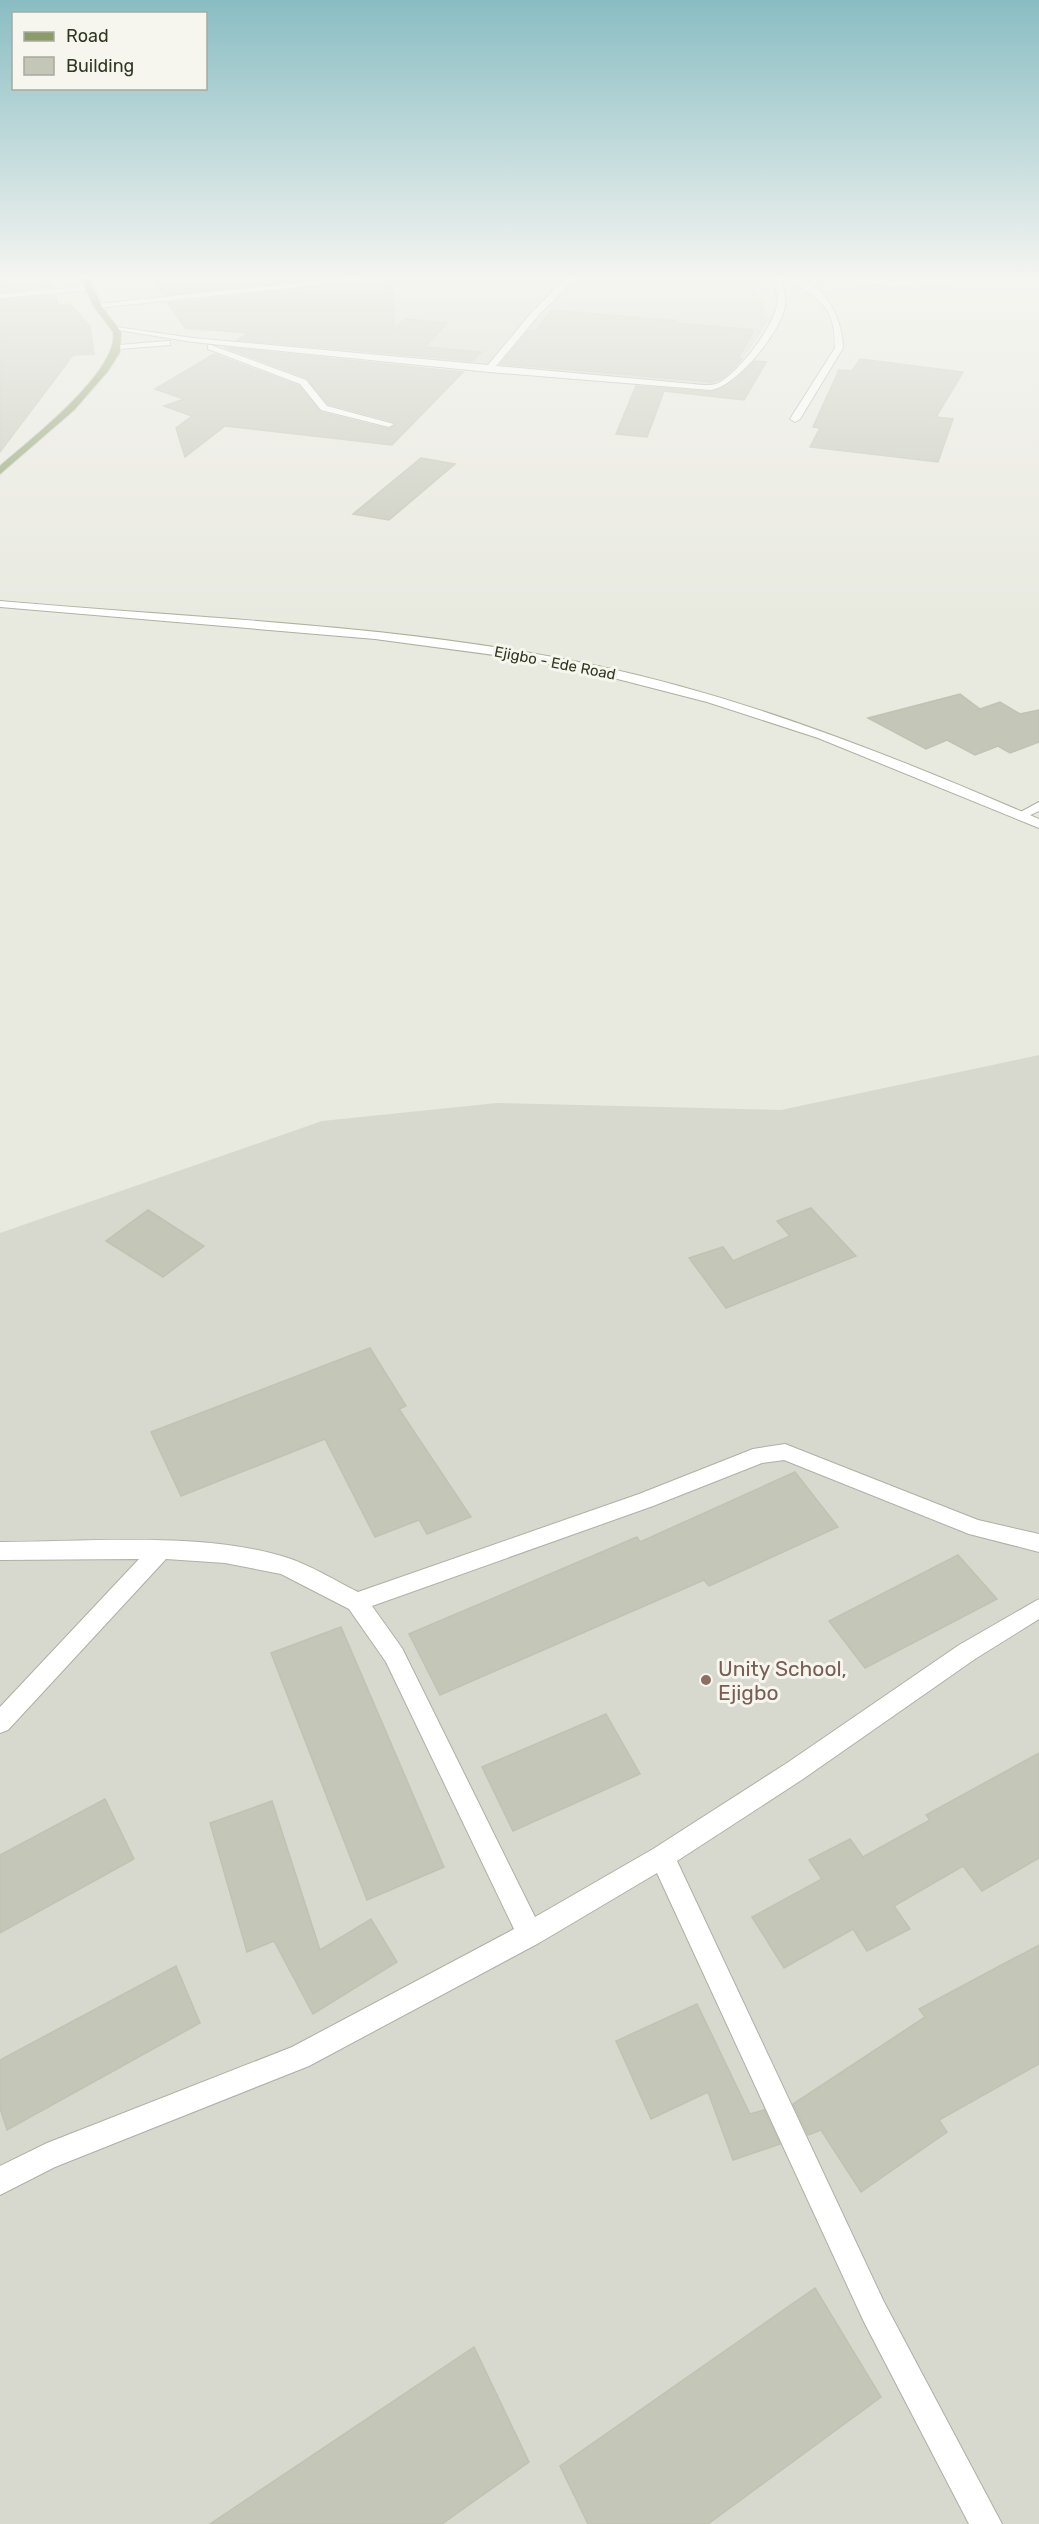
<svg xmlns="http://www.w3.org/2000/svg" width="1039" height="2524" viewBox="0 0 1039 2524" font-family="Rubik,sans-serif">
	<rect width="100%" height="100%" fill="#e8e9df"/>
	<!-- built -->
	<g fill="#d8d9ce">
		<polygon points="396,278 752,278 769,320 736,370 710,385 695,385 288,344 308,288"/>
		<polygon points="1039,1055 1039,2524 0,2524 0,1233 322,1121 497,1103 781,1110"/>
	</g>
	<!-- building -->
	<g fill="#c4c7b8" stroke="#c0c2b2" stroke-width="1.5">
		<polygon points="46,278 53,287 0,292 0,279"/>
		<polygon points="152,278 327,278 163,295"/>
		<polygon points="369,278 392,278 394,330 405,319 447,323 425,347 481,352 472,361 237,340 248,333 185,328 168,303 363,282"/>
		<polygon points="55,295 58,305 70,304 90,326 94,354 73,355 0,452 0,300"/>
		<polygon points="552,310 676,321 675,323 754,330 738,359 742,359 723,378 713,382 501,364 529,330 535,331"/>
		<polygon points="224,347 463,372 392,445 225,426 185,457 176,428 192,416 164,406 184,399 155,389 214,354 299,386 320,412 388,429 396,425 395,422 328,404 307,378"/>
		<polygon points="860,359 963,372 936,417 953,419 938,462 810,447 820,428 813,427 839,370 852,371"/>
		<polygon points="755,361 766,362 744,400 664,391 647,437 616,434 636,386 712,392 735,380"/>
		<polygon points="421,458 455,464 389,520 353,514"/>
		<polygon points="960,694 980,709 1000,702 1020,714 1039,710 1039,742 1010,753 998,746 975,755 947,740 926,749 868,718"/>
		<polygon points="811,1208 856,1256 726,1308 689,1258 723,1247 733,1261 790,1236 777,1221"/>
		<polygon points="148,1210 204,1246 163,1277 106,1241"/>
		<polygon points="370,1348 406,1406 399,1409 471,1517 427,1534 419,1520 375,1537 325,1439 181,1496 151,1432"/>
		<polygon points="795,1472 838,1527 709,1586 704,1580 440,1695 409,1634 637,1537 640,1542"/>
		<polygon points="958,1555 997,1599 865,1668 829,1621"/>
		<polygon points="341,1627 444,1867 367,1900 271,1653"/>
		<polygon points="606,1714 640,1774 513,1831 482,1767"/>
		<polygon points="1039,1753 1039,1858 982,1891 963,1866 894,1906 910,1929 867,1951 853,1929 784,1968 752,1917 822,1879 809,1860 850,1839 863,1857 930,1820 926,1815"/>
		<polygon points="105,1799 134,1859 0,1933 0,1855"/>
		<polygon points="272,1801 320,1950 371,1919 397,1962 313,2014 274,1941 247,1952 210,1823"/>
		<polygon points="1039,1945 1039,2064 939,2120 947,2132 861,2192 821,2130 808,2135 793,2104 925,2017 919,2009"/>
		<polygon points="176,1966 200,2023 7,2130 0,2108 0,2060"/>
		<polygon points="697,2004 750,2114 764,2110 780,2144 733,2160 708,2092 651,2119 616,2041"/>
		<polygon points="815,2288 881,2397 708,2524 588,2524 560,2466"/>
		<polygon points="474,2347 529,2462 442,2524 210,2524"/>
	</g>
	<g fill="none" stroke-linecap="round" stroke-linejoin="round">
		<!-- minor casing -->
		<g stroke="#adb0a3" stroke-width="2">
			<g id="minor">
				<polygon points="345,278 367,278 363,280 97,308 93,306 97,304"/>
				<path d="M 567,278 L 575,278 L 538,316 L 496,366 L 693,384 C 700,385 709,386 716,384 C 736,377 775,325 777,304 C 779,295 775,286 771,278 L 779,278 C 783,286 786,295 785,305 C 782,331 737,386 711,390 L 489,372 L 193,342 L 112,329 L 116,327 L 193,338 L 488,365 L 532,312 Z"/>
				<path d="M 787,278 C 822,275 843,319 843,348 L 800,419 L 795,422 L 790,419 L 835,348 C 835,301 818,302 787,278 Z"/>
				<path d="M 832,278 L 902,281 L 972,278 C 955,288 849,288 832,278 Z"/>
				<polygon points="94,286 95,288 91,290 0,298 0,294"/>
				<polygon points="167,341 170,341 170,345 119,349 115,347 119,345"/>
				<polygon points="211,345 306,380 327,406 394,424 389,427 321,410 300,384 208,349 208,345"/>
				<polygon points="1039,802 1039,811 1020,820 1013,816"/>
				<path d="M 785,1444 L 978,1520 L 1039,1534 L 1039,1552 L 969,1534 L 784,1460 L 762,1463 L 653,1506 L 372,1606 L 402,1648 L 535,1917 L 653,1849 L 787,1763 L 959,1645 L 1039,1599 L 1039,1619 L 975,1659 L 803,1779 L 677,1861 L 884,2302 L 1002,2524 L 969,2524 L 864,2322 L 657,1873 L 539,1943 L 309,2066 L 55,2167 L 0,2195 L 0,2166 L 47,2143 L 292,2047 L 514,1929 L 386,1662 L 349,1609 L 281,1574 L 225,1563 L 166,1559 L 8,1730 L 0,1733 L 0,1707 L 139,1559 L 0,1560 L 0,1542 C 87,1542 206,1531 288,1558 C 312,1566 336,1581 358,1592 L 639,1494 L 753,1449 Z"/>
			</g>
		</g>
		<!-- secondary casing -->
		<g stroke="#acb19c" stroke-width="2">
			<path id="secondary" d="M 0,601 C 199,619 402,624 598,666 C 751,699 896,757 1039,819 L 1039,828 L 818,738 L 707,702 L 598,674 L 524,659 L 375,639 L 0,607 Z"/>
		</g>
		<!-- primary casing -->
		<g stroke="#c5c7c1" stroke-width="2">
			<path id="primary" d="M 81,278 L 89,278 L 102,307 L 121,332 L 120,352 L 108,371 L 74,410 L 0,474 L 0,466 C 27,442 120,371 113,332 L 94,307 Z"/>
		</g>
		<!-- minor -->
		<use href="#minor" fill="#fff" fill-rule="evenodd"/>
		<!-- secondary -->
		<use href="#secondary" fill="#fff" fill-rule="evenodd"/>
		<!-- primary -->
		<use href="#primary" fill="#8a9c67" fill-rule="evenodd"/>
	</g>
	<!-- sky -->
	<linearGradient id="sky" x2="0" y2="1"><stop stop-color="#89bdc3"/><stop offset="0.44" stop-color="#f5f5f1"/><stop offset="1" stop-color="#f5f5f1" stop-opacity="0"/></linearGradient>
	<rect width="1039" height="631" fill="url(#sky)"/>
	<!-- markers -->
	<circle fill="#8d6e63" stroke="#f6f6ef" stroke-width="2" cx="706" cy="1680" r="6"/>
	<g text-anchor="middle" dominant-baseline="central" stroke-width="6" stroke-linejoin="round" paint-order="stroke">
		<!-- far-street labels -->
		<g font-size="15" fill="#313822" stroke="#f6f6ef">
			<text transform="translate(555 663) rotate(11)">Ejigbo - Ede Road</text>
		</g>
		<!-- near-education labels -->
		<g font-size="21" fill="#785e54" stroke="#f6f6ef" text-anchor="start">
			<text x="718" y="1668">Unity School,<tspan x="718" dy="24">Ejigbo</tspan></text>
		</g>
	</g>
	<!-- legend -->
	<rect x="12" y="12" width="195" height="78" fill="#f6f6ef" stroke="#a7aa9d" stroke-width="1.5"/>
	<rect x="24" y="32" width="30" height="9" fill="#8a9c67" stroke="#a7aa9d" stroke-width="1.5"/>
	<text x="66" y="42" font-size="18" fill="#313822">Road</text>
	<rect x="24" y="57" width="30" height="18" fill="#c4c7b8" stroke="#a7aa9d" stroke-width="1.5"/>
	<text x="66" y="72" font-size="18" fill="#313822">Building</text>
</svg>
